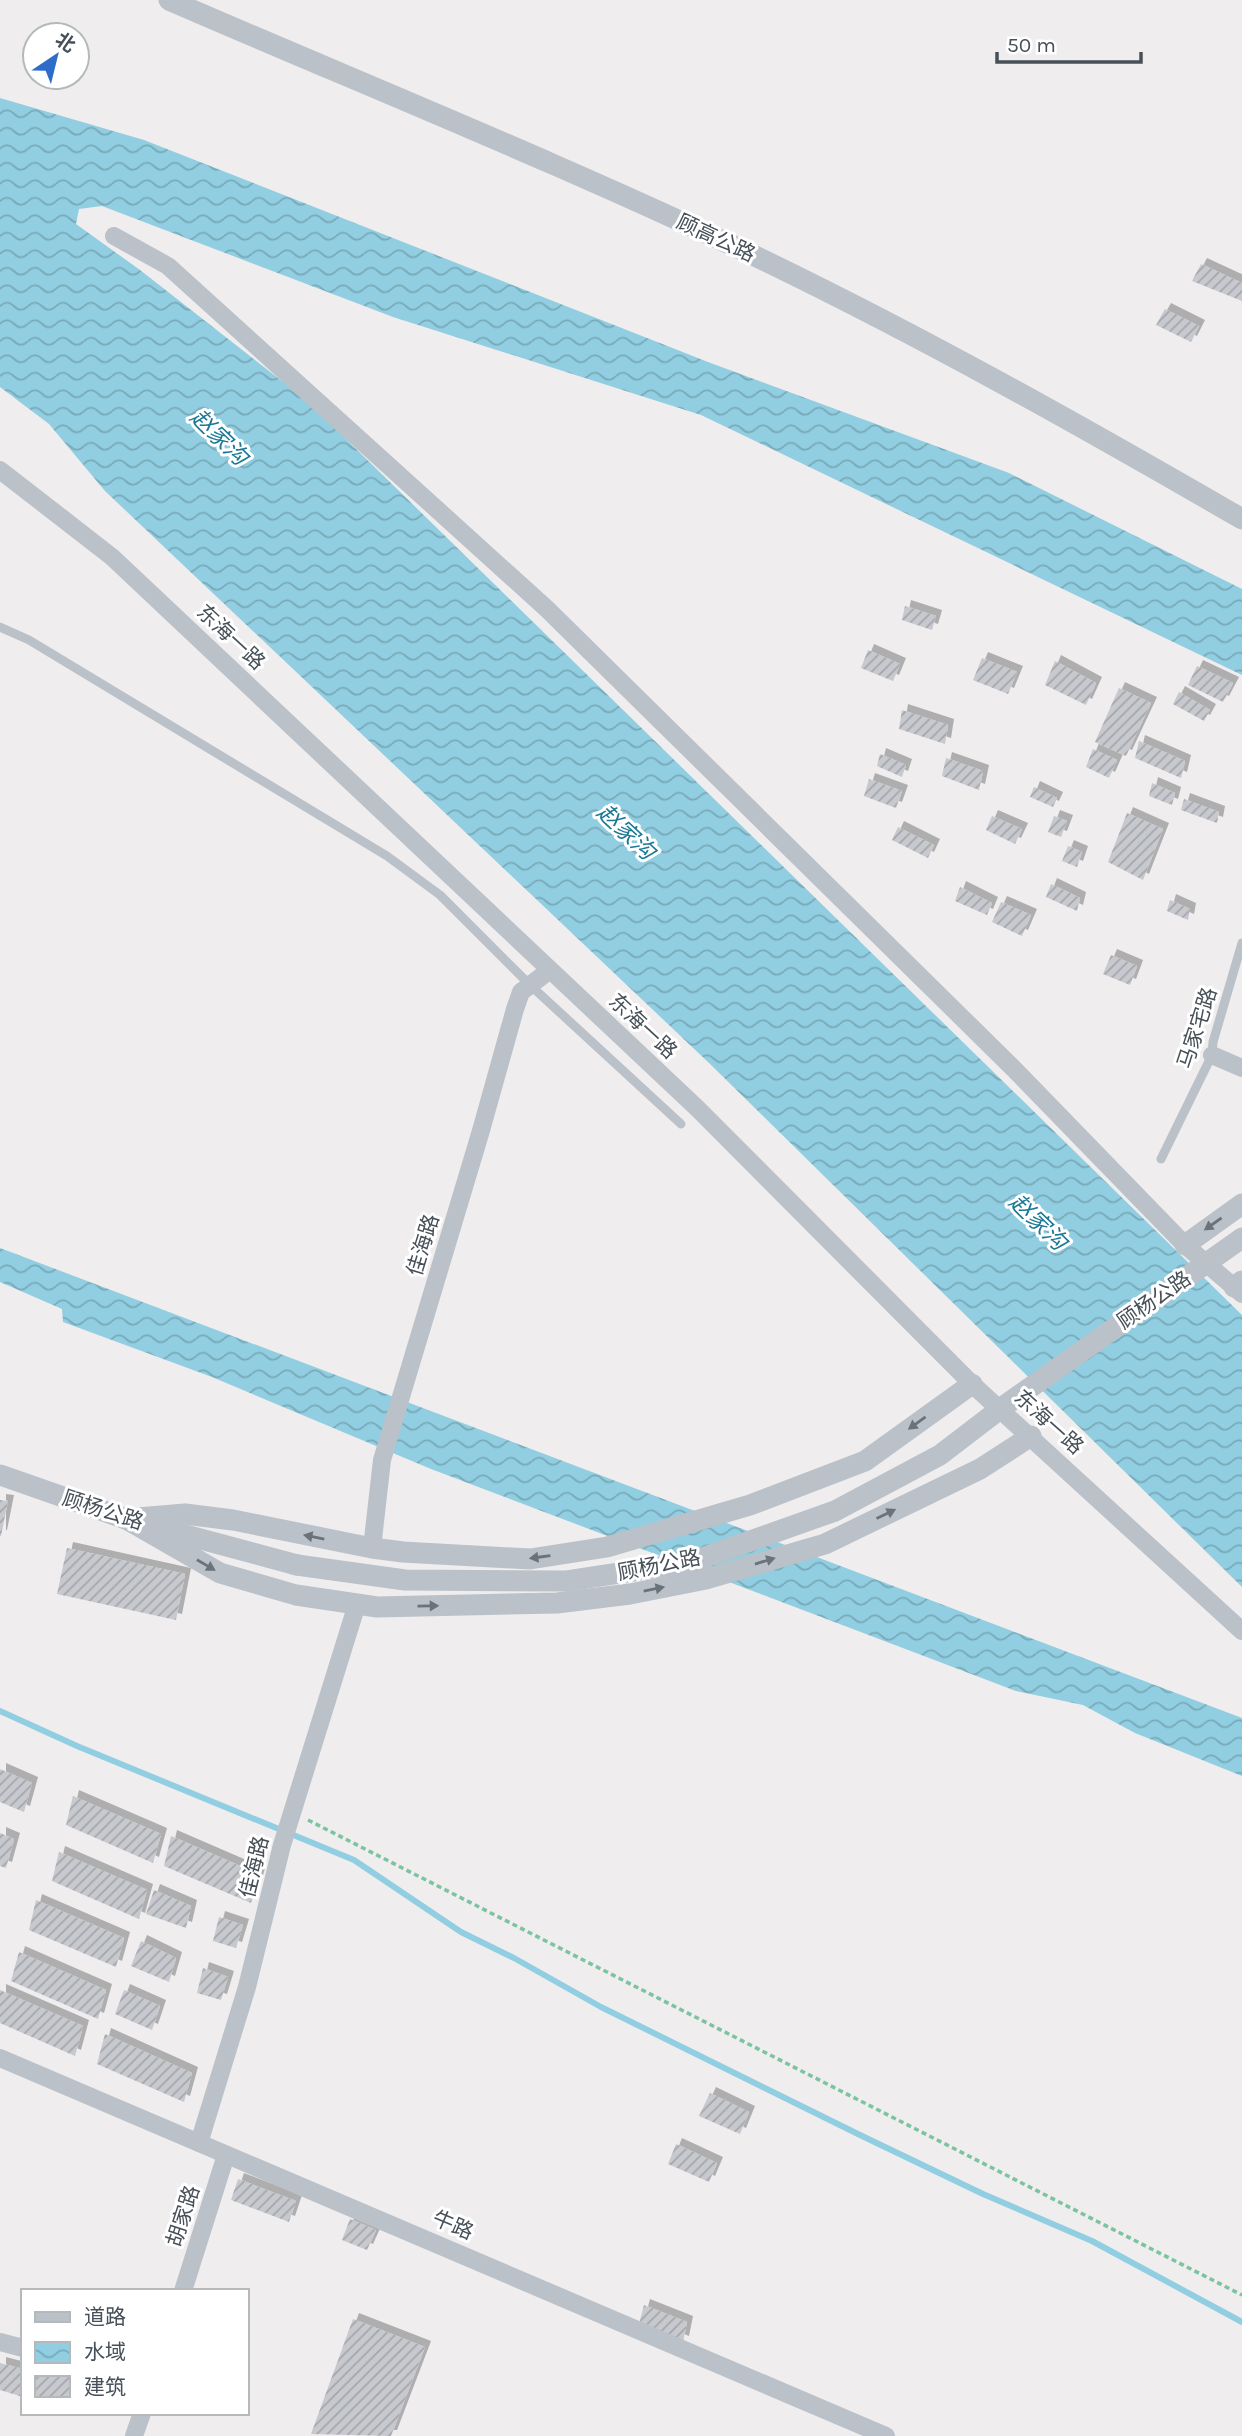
<svg xmlns="http://www.w3.org/2000/svg" width="1242" height="2436" viewBox="0 0 1242 2436" font-family="Karla,'Noto Sans SC',sans-serif">
	<defs>
		<pattern id="water-waves" width="16" height="10" patternUnits="userSpaceOnUse" patternTransform="scale(1.75)"><rect width="16" height="10" fill="#91cee1"/><path d="M0 5q4-4 8 0t8 0" fill="none" stroke="#78aab9"/></pattern>
		<pattern id="building-hatch" width="6" height="6" patternUnits="userSpaceOnUse" patternTransform="scale(1.75)"><rect width="6" height="6" fill="#c7c9cf"/><path d="M-1 1l2-2M0 6l6-6M5 7l2-2" fill="none" stroke="#a3a6ab"/></pattern>
		<filter id="shadow"><feDropShadow dx="6" dy="-6" stdDeviation="0" flood-color="#0004"/></filter>
	</defs>
	<rect width="100%" height="100%" fill="#efeded"/>
	<!-- water -->
	<g fill="url(#water-waves)">
		<polygon points="0,98 144,140 708,362 1009,473 1242,589 1242,675 701,415 393,317 102,206 79,209 76,224 140,270 306,400 1242,1315 1242,1587 708,1062 105,491 49,424 0,387"/>
		<polygon points="0,1248 1242,1718 1242,1776 1135,1733 1083,1705 1016,1691 431,1469 212,1377 63,1322 62,1309 0,1282"/>
	</g>
	<g fill="none" stroke-linecap="round" stroke-linejoin="round">
		<!-- stream -->
		<polyline stroke="#91cee1" stroke-width="6" points="0,1711 77,1746 354,1860 461,1932 514,1958 601,2007 860,2135 983,2194 1092,2241 1242,2322"/>
	</g>
	<!-- building -->
	<g fill="url(#building-hatch)" filter="url(#shadow)">
		<polygon points="1201,264 1242,283 1242,301 1192,281"/>
		<polygon points="1165,309 1199,326 1191,342 1156,325"/>
		<polygon points="905,606 936,616 932,630 902,620"/>
		<polygon points="868,650 900,664 893,681 861,668"/>
		<polygon points="982,658 1017,672 1008,694 973,680"/>
		<polygon points="1055,661 1096,683 1086,705 1045,685"/>
		<polygon points="1197,666 1233,683 1223,702 1188,685"/>
		<polygon points="1119,688 1151,703 1126,756 1095,742"/>
		<polygon points="1179,692 1210,710 1204,721 1173,704"/>
		<polygon points="902,710 948,725 945,744 899,729"/>
		<polygon points="1139,741 1185,761 1181,778 1135,758"/>
		<polygon points="1093,749 1117,760 1109,778 1086,767"/>
		<polygon points="880,754 906,765 902,777 877,766"/>
		<polygon points="946,758 983,771 979,790 942,776"/>
		<polygon points="869,779 902,791 896,808 864,796"/>
		<polygon points="1152,783 1175,793 1172,805 1149,796"/>
		<polygon points="1034,787 1057,798 1053,807 1030,797"/>
		<polygon points="1184,799 1219,812 1217,823 1181,810"/>
		<polygon points="1127,813 1163,829 1143,880 1108,862"/>
		<polygon points="992,816 1022,829 1015,844 986,830"/>
		<polygon points="1054,816 1067,821 1061,837 1048,832"/>
		<polygon points="898,827 934,845 928,858 892,840"/>
		<polygon points="1068,846 1082,852 1077,867 1062,861"/>
		<polygon points="1051,884 1080,898 1077,911 1046,897"/>
		<polygon points="960,887 992,903 987,915 955,901"/>
		<polygon points="1170,900 1190,909 1188,920 1167,911"/>
		<polygon points="1001,902 1031,915 1022,936 992,922"/>
		<polygon points="1111,955 1137,966 1130,985 1103,974"/>
		<polygon points="0,1500 8,1501 1,1536 0,1536"/>
		<polygon points="67,1548 185,1574 176,1620 57,1594"/>
		<polygon points="0,1769 32,1783 24,1812 0,1802"/>
		<polygon points="73,1796 161,1834 153,1863 66,1825"/>
		<polygon points="0,1833 14,1839 6,1868 0,1866"/>
		<polygon points="171,1836 259,1874 251,1903 164,1866"/>
		<polygon points="59,1852 147,1890 139,1919 52,1881"/>
		<polygon points="154,1890 191,1906 186,1928 146,1914"/>
		<polygon points="36,1900 124,1938 116,1967 29,1930"/>
		<polygon points="219,1917 243,1925 236,1948 213,1941"/>
		<polygon points="141,1941 176,1958 169,1982 131,1966"/>
		<polygon points="19,1952 106,1990 98,2019 11,1981"/>
		<polygon points="203,1968 228,1977 221,2000 197,1993"/>
		<polygon points="0,1990 83,2026 75,2056 0,2023"/>
		<polygon points="124,1990 160,2006 152,2030 115,2014"/>
		<polygon points="105,2034 192,2073 184,2102 97,2064"/>
		<polygon points="710,2093 749,2112 740,2134 699,2116"/>
		<polygon points="676,2144 717,2163 709,2182 668,2164"/>
		<polygon points="238,2179 296,2201 289,2222 231,2200"/>
		<polygon points="350,2219 376,2230 367,2250 342,2240"/>
		<polygon points="644,2305 687,2322 683,2342 639,2324"/>
		<polygon points="353,2319 425,2347 391,2436 311,2434"/>
		<polygon points="0,2363 23,2369 23,2397 0,2390"/>
	</g>
	<g fill="none" stroke-linecap="round" stroke-linejoin="round">
		<!-- path -->
		<polyline stroke="#7bc3a1" stroke-width="3.5" stroke-dasharray="5 3.5" stroke-linecap="butt" points="308,1820 1242,2295"/>
		<!-- service -->
		<g stroke="#bac1c8" stroke-width="9">
			<polyline points="0,627 29,640 387,856 440,895 530,985 681,1124"/>
			<polyline points="1161,1159 1212,1055 1213,1042 1242,943"/>
		</g>
		<!-- minor -->
		<g stroke="#bac1c8" stroke-width="18">
			<polyline points="114,236 168,266 547,609 1013,1068 1185,1245 1242,1294"/>
			<polyline points="0,470 112,557 698,1109 972,1384 1242,1631"/>
			<polyline points="1212,1055 1242,1068"/>
			<polyline points="372,1548 382,1460 480,1134 515,1009 521,992 550,970"/>
			<polyline points="0,2058 886,2436"/>
			<polyline points="199,2143 247,1987 282,1845 357,1604"/>
			<polyline points="183,2291 226,2155"/>
			<polyline points="0,2342 23,2348"/>
			<polyline points="134,2436 142,2413"/>
		</g>
		<!-- tertiary -->
		<g stroke="#bac1c8" stroke-width="21">
			<path d="M 169,0 C 365,85 564,165 757,257 C 923,337 1083,427 1242,519"/>
			<polyline points="1185,1245 1242,1204"/>
			<polyline points="1234,1287 1242,1281"/>
			<polyline points="0,1475 126,1519 297,1565"/>
			<polyline points="126,1519 220,1573 296,1595 377,1607 557,1603 630,1594 706,1579 825,1544 980,1469 1031,1436"/>
			<polyline points="126,1519 185,1514 233,1520 372,1548 403,1552 530,1559 607,1547 750,1505 865,1461 972,1384"/>
		</g>
		<!-- tertiary-bridge -->
		<polyline stroke="#bac1c8" stroke-width="21" points="297,1565 405,1580 567,1581 691,1562 835,1511 940,1455 1004,1406 1242,1238"/>
	</g>
	<!-- one-way arrows -->
	<defs><path id="oneway-solid" d="M-6-.8H1V-3.2L6.5 0L1 3.2V.8H-6Z" transform="scale(1.75)"/></defs>
	<g fill="#6a727a">
		<use href="#oneway-solid" transform="translate(1213 1224) rotate(145)"/>
		<use href="#oneway-solid" transform="translate(917 1423) rotate(144)"/>
		<use href="#oneway-solid" transform="translate(886 1514) rotate(-26)"/>
		<use href="#oneway-solid" transform="translate(314 1537) rotate(-169)"/>
		<use href="#oneway-solid" transform="translate(540 1557) rotate(172)"/>
		<use href="#oneway-solid" transform="translate(765 1561) rotate(-17)"/>
		<use href="#oneway-solid" transform="translate(206 1565) rotate(30)"/>
		<use href="#oneway-solid" transform="translate(654 1589) rotate(-11)"/>
		<use href="#oneway-solid" transform="translate(428 1606) rotate(-1)"/>
	</g>
	<g text-anchor="middle" dominant-baseline="central" stroke-width="6" stroke-linejoin="round" paint-order="stroke">
		<!-- street labels -->
		<g font-size="21" fill="#475058" stroke="#fff">
			<text transform="translate(716 238) rotate(25)">顾高公路</text>
			<text transform="translate(231 637) rotate(43)">东海一路</text>
			<text transform="translate(643 1026) rotate(43)">东海一路</text>
			<text transform="translate(1197 1028) rotate(-72)">马家宅路</text>
			<text transform="translate(423 1245) rotate(-73)">佳海路</text>
			<text transform="translate(1154 1300) rotate(-35)">顾杨公路</text>
			<text transform="translate(1049 1422) rotate(42)">东海一路</text>
			<text transform="translate(103 1510) rotate(18)">顾杨公路</text>
			<text transform="translate(659 1565) rotate(-11)">顾杨公路</text>
			<text transform="translate(254 1867) rotate(-76)">佳海路</text>
			<text transform="translate(183 2216) rotate(-72)">胡家路</text>
			<text transform="translate(453 2225) rotate(23)">牛路</text>
		</g>
		<!-- water labels -->
		<g font-size="23" font-style="italic" fill="#1c7996" stroke="#fff">
			<text transform="translate(219 437) rotate(44)">赵家沟</text>
			<text transform="translate(626 832) rotate(43)">赵家沟</text>
			<text transform="translate(1038 1222) rotate(44)">赵家沟</text>
		</g>
	</g>
	<!-- legend -->
	<rect x="21" y="2289" width="228" height="126" fill="#ffffff" stroke="#b5b9bc" stroke-width="2"/>
	<rect x="35" y="2312" width="35" height="10" fill="#bac1c8" stroke="#b5b9bc" stroke-width="2"/>
	<text x="84" y="2324" font-size="21" fill="#475058">道路</text>
	<rect x="35" y="2342" width="35" height="21" fill="url(#water-waves)" stroke="#b5b9bc" stroke-width="2"/>
	<text x="84" y="2359" font-size="21" fill="#475058">水域</text>
	<rect x="35" y="2376" width="35" height="21" fill="url(#building-hatch)" stroke="#b5b9bc" stroke-width="2"/>
	<text x="84" y="2394" font-size="21" fill="#475058">建筑</text>
	<!-- north arrow -->
	<g transform="translate(56 56) rotate(35)"><circle r="33" fill="#ffffff" stroke="#b5b9bc" stroke-width="2"/>
	<path d="M0-5L12 26L0 18L-12 26Z" fill="#2d6dc9"/>
	<text y="-10" font-size="19" font-weight="bold" text-anchor="middle" fill="#475058">北</text>
	</g>
	<!-- scale -->
	<path d="M997 52v10h144v-10" fill="none" stroke="#475058" stroke-width="3.5"/>
	<text x="1007" y="52" font-size="21" fill="#475058" stroke="#ffffff" stroke-width="5" paint-order="stroke">50 m</text>
</svg>
